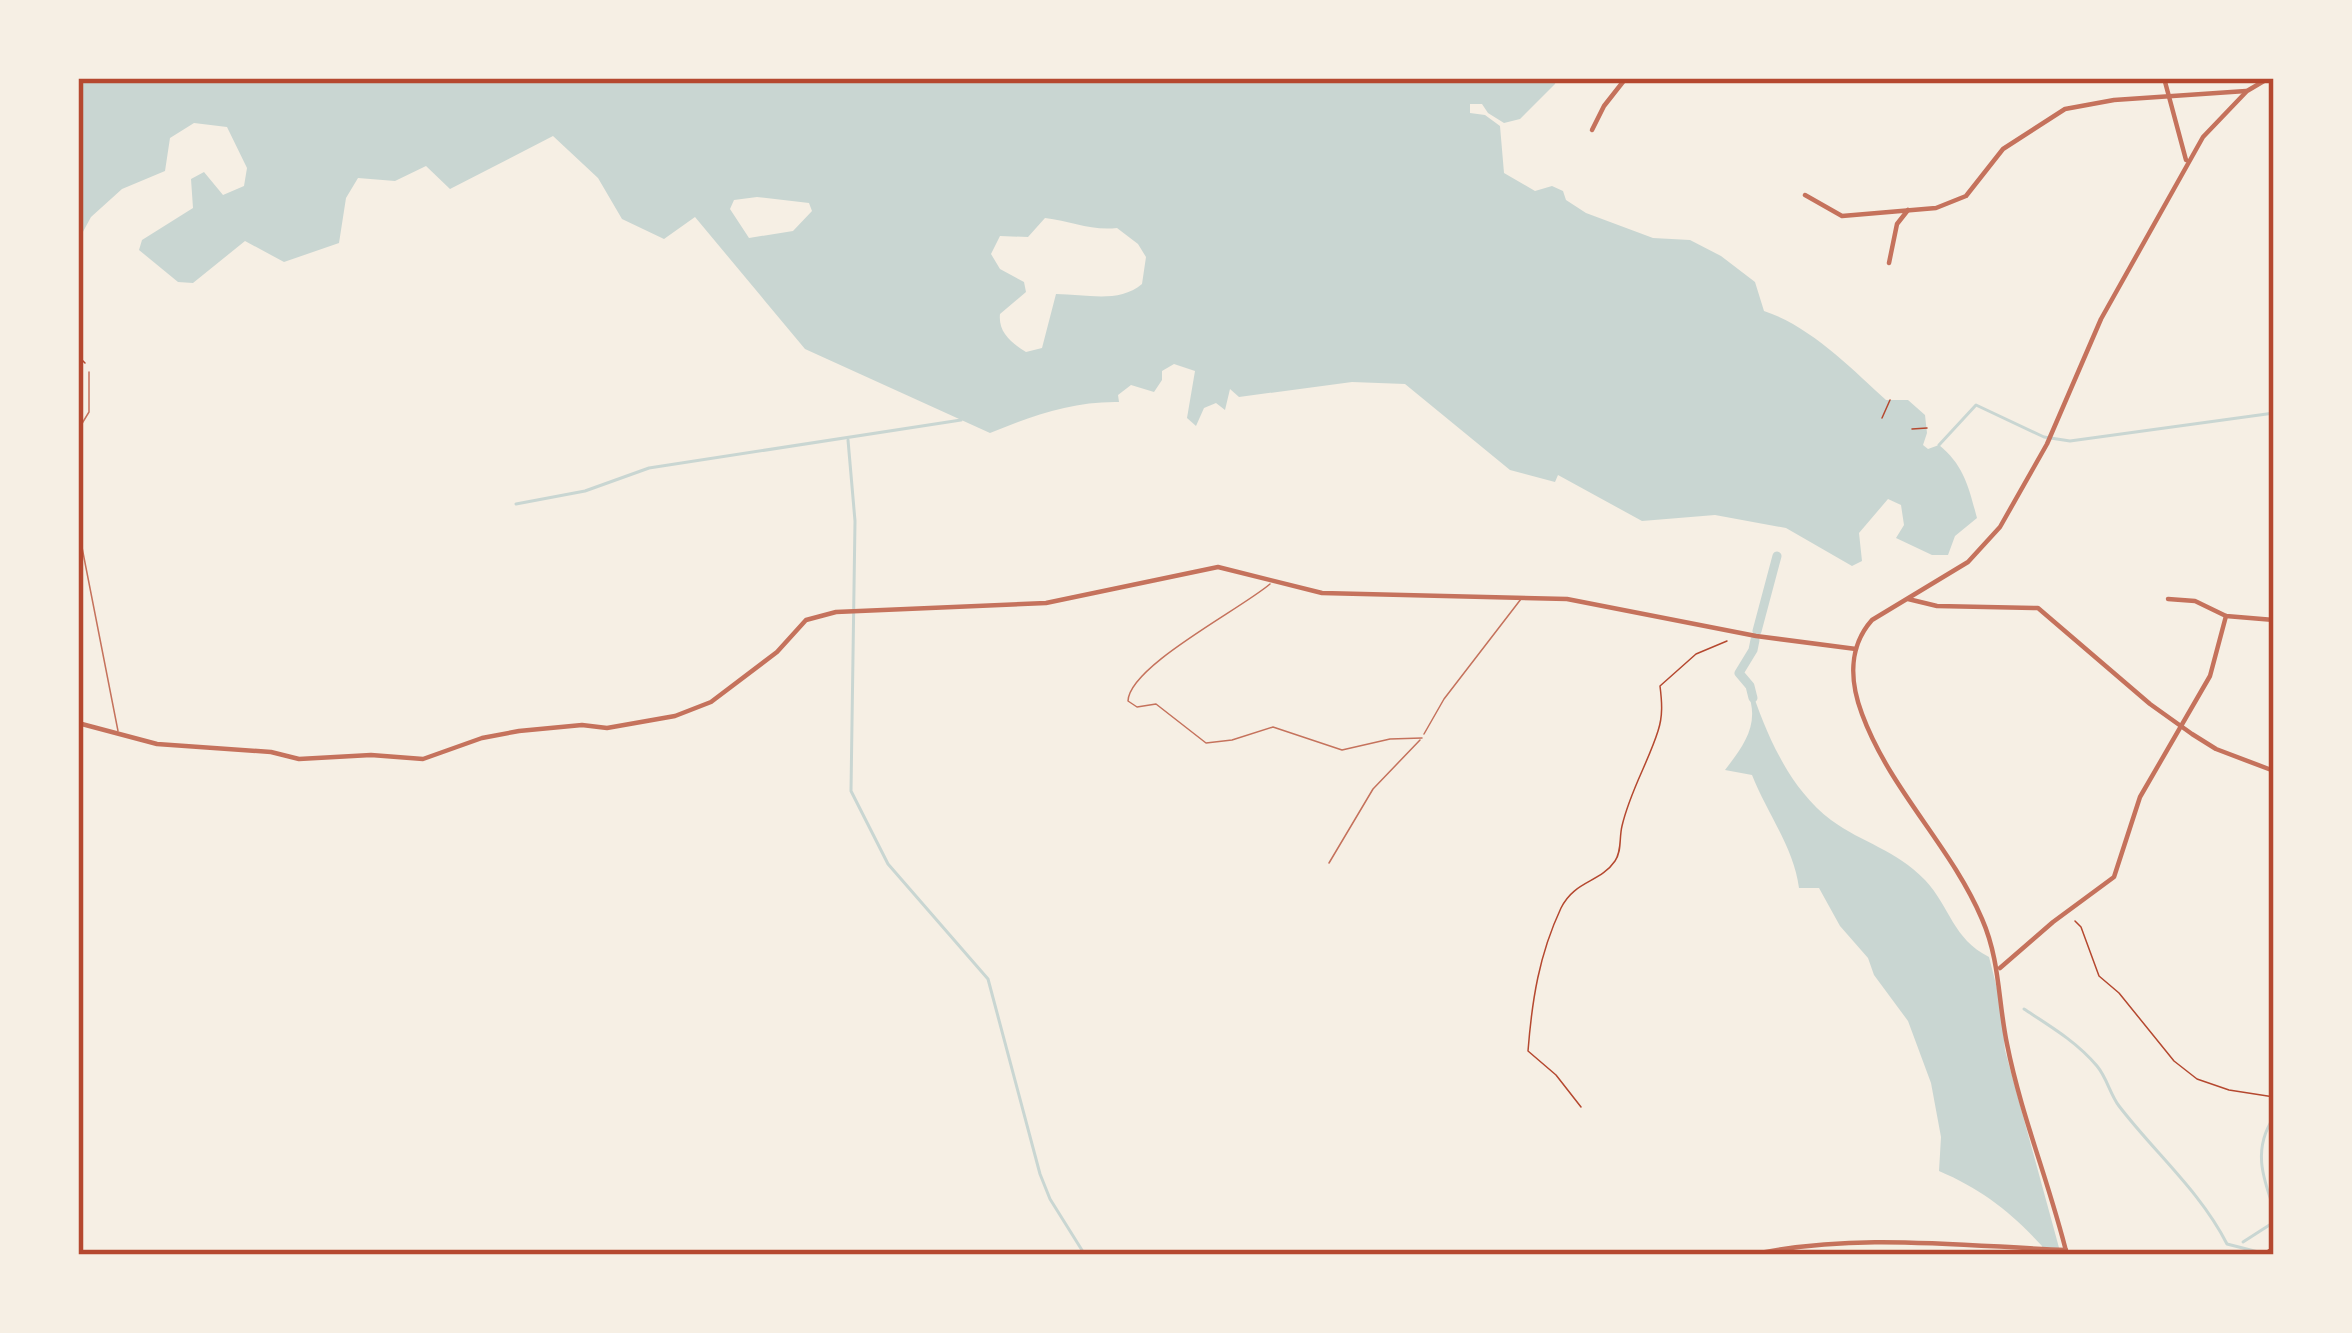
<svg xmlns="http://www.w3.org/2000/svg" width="2352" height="1333" viewBox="0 0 2352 1333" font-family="'Varela Round',sans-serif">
	<rect width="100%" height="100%" fill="#f6efe4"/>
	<!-- water -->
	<g fill="#c9d6d2" fill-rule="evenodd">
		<path d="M 78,78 L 1556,78 L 1555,84 L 1520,119 L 1504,123 L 1488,113 L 1482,104 L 1470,104 L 1470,113 L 1485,115 L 1500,126 L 1504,173 L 1535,191 L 1552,186 L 1563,191 L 1566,200 L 1586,213 L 1653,238 L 1690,240 L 1721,256 L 1755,282 L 1764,311 C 1810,326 1851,368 1886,400 L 1908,400 L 1925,415 L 1927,433 L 1923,445 L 1928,449 L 1939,445 C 1964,465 1969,488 1977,518 L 1955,536 L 1948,555 L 1932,555 L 1896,538 L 1904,525 L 1901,505 L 1888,499 L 1859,533 L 1862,561 L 1852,566 L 1786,528 L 1715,515 L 1642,521 L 1558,475 L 1555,482 L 1510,470 L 1405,384 L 1352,382 L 1239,397 L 1230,389 L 1225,410 L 1216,403 L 1204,408 L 1196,426 L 1187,418 L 1195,371 L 1174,364 L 1162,371 L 1162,380 L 1154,392 L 1131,385 L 1118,395 L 1119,402 C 1073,401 1031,416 990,433 L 805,349 L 695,217 L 664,239 L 622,219 L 598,178 L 553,136 L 450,189 L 426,166 L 395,181 L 358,178 L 346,198 L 339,243 L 284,262 L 245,241 L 193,283 L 178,282 L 139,250 L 142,240 L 193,208 L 191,179 L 204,172 L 223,195 L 244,186 L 247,168 L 227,127 L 194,123 L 170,138 L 165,171 L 122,189 L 91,217 L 78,241 ZM 757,197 L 809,203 L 812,211 L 793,231 L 749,238 L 730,209 L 734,200 ZM 1045,218 C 1071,221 1091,231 1117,228 L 1138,244 L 1146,257 L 1142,284 C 1118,304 1086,294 1056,294 L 1042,348 L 1026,352 C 1011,343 998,332 1000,314 L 1026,292 L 1024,282 L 1000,269 L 991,254 L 1000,236 L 1028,237 Z"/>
		<path d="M 1750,686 C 1767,735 1788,787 1831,820 C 1864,844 1895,849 1925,880 C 1951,908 1952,938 1989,957 L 2000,1000 L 2005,1050 L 2061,1255 L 2043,1255 L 2042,1246 C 2011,1212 1981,1189 1939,1171 L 1941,1137 L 1931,1083 L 1908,1021 L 1874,975 L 1868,958 L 1840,926 L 1819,888 L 1799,888 C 1794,848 1767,813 1752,775 L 1725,770 C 1744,745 1761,723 1747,691 Z"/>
	</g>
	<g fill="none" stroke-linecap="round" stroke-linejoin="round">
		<!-- stream -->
		<g stroke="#c9d6d2" stroke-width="3">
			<polyline points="848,440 855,521 851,791 888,864 988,979 1040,1174 1050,1199 1085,1255"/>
			<polyline points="1939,445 1976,405 2044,437 2070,441 2274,413"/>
			<polyline points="516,504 585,491 649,468 961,420"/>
			<path d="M 2024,1009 C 2050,1026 2077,1042 2097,1066 C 2107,1078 2110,1094 2119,1106 C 2155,1153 2200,1191 2227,1244 L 2270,1255"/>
			<path d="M 2274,1117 C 2253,1148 2262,1176 2274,1209"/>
			<polyline points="2243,1242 2271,1224 2274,1216"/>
			<polyline points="2226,1255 2231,1252"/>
		</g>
		<!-- canal -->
		<g stroke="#c9d6d2" stroke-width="9">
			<polyline points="1757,631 1777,556"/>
			<polyline points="1753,698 1750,686 1739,673 1753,650 1755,640"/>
		</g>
		<!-- path -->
		<g stroke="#b5482f" stroke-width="1.5">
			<polyline points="78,356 85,363"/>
			<polyline points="1882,418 1890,400"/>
			<polyline points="1912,429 1927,428"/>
			<polyline points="2075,921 2081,927 2099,976 2119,993 2174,1061 2197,1079 2229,1090 2274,1097"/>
			<path d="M 1581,1107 L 1556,1075 L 1528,1051 C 1532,1000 1539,955 1561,908 C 1575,880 1600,883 1615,861 C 1622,851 1619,838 1622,826 C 1630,791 1648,763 1658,731 C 1663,716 1662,702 1660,686 L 1696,654 L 1727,641"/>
			<polyline points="2260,1255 2274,1247"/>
		</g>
		<!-- service -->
		<g stroke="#c5725c" stroke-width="1.5">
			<polyline points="78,430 89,412 89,372"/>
			<polyline points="78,527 118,731"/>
			<path d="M 1270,584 C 1241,609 1129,666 1128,701 L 1137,707 L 1156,704 L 1206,743 L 1232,740 L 1273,727 L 1342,750 L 1390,739 L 1422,738"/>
			<polyline points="1424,734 1444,699 1521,599"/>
			<polyline points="1329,863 1373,789 1420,740"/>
		</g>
		<!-- minor -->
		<g stroke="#c5725c" stroke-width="4.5">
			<polyline points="2164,78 2186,160"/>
			<polyline points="1592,130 1604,106 1626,78"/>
			<polyline points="1805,195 1842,216 1936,208 1966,196 2003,149 2065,109 2114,100 2246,91"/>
			<polyline points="1889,263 1897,224 1908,210"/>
			<polyline points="1908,599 1937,606 2038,608 2150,704 2192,734 2216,749 2274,771"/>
			<polyline points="2168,599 2195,601 2226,616 2274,620"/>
			<polyline points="78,723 157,744 271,752 299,759 371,755 423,759 482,738 519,731 582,725 607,728 675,716 711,702 777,652 806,620 836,612 1046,603 1218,567 1322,593 1567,599 1756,636 1856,649"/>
			<polyline points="2000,968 2053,922 2114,877 2140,797 2210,676 2226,616"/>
			<path d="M 1751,1255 C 1854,1232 1962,1246 2066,1250"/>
			<path d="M 2067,1255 C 2050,1185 2021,1115 2007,1044 C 1998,1001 2000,960 1982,919 C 1951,846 1890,790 1862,714 C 1850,682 1848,647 1872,620 L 1968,562 L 2000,527 L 2047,444 L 2101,319 L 2203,137 L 2247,91 L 2269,78"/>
		</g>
	</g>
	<!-- border -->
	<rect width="2352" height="1333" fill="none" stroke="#f6efe4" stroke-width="162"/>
	<rect x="81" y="81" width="2190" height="1171" fill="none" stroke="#b5482f" stroke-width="4.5"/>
</svg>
